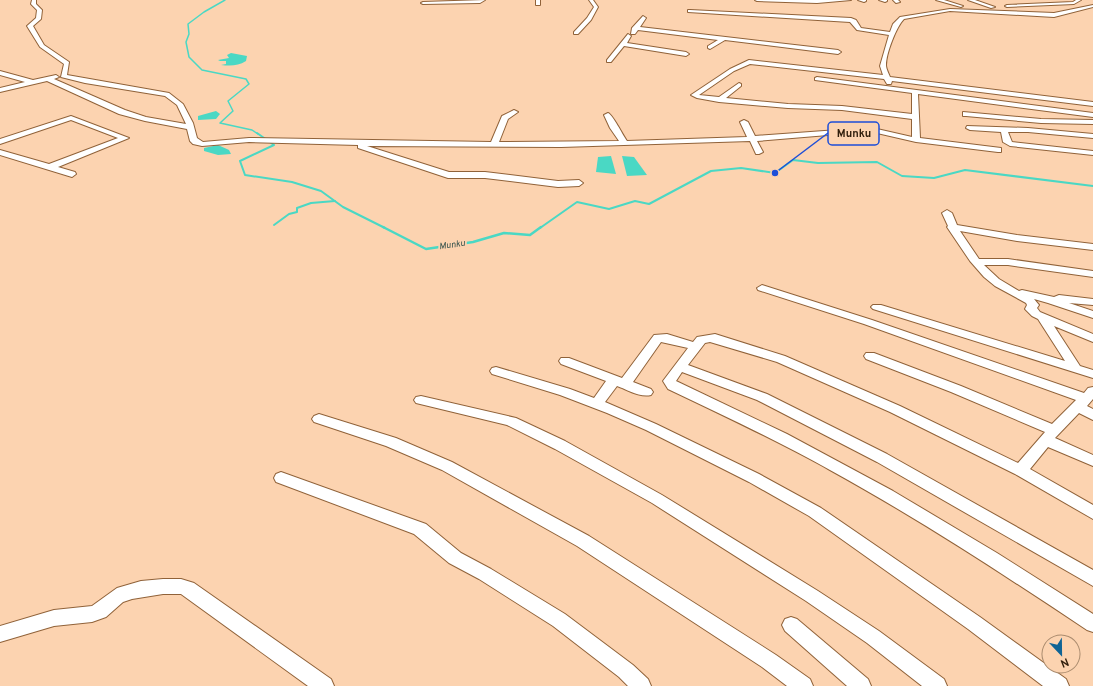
<svg xmlns="http://www.w3.org/2000/svg" width="1093" height="686" viewBox="0 0 1093 686" font-family="Overpass,sans-serif">
	<rect width="100%" height="100%" fill="#fcd3b0"/>
	<!-- water -->
	<g fill="#4ad8c4">
		<path d="M 231,53 L 247,56 L 246,61 C 238,66 231,66 221,65 L 226,64 L 226,61 L 220,61 L 218,60 L 229,58 L 227,55 Z"/>
		<polygon points="216,111 220,114 216,119 198,120 198,116"/>
		<polygon points="218,145 229,150 231,154 218,155 204,151 204,148"/>
		<polygon points="611,156 616,174 596,172 598,157"/>
		<polygon points="622,156 634,157 647,175 627,176"/>
	</g>
	<g fill="none" stroke-linecap="round" stroke-linejoin="round">
		<!-- stream-far2 -->
		<polyline stroke="#4ad8c4" stroke-width="1.5" points="225,0 204,12 188,24 189,34 186,42 189,57 202,70 246,79 249,84 228,101 233,111 220,123 252,130 258,134"/>
		<!-- stream-far1 -->
		<g stroke="#4ad8c4" stroke-width="2">
			<polyline points="257,133 274,145 240,161 245,175 292,182 321,191 343,207 385,228"/>
			<polyline points="274,225 289,214 297,212 297,208 311,203 335,201"/>
			<polyline points="540,228 577,202 609,209 635,201 649,204 711,171 741,168 775,173 793,160 818,163 877,162 902,176 934,178 965,170 1093,186"/>
		</g>
		<!-- stream -->
		<polyline stroke="#4ad8c4" stroke-width="2.5" points="383,227 426,249 473,242 504,233 530,235 541,227"/>
		<!-- minor casing -->
		<g stroke="#906239" stroke-width="2">
			<g id="minor">
				<path d="M 32,0 L 36,0 L 36,4 L 42,10 L 41,19 L 33,26 L 44,45 L 69,62 L 67,75 L 169,93 L 183,104 L 193,123 L 197,138 L 203,142 L 249,138 L 491,142 L 502,116 L 514,110 L 518,112 L 508,119 L 499,142 L 619,141 L 610,128 L 604,115 L 608,113 C 613,115 622,134 627,141 L 747,137 L 740,122 L 744,120 L 748,122 L 755,136 L 852,129 L 877,129 L 912,137 L 912,119 L 842,110 L 788,108 L 719,102 L 697,98 L 691,95 L 730,69 L 749,60 L 883,75 L 880,66 L 889,35 L 857,30 L 850,22 L 688,12 L 688,10 L 690,10 L 851,18 L 856,20 L 861,28 L 890,32 L 893,24 L 900,17 L 950,9 L 1054,13 L 1093,5 L 1093,7 L 1054,17 L 950,11 L 904,19 C 896,27 886,54 886,65 C 886,69 889,74 890,77 L 1093,102 L 1093,106 L 892,81 L 891,84 L 887,84 L 884,79 L 750,64 L 734,71 L 699,95 L 719,97 L 739,83 L 741,84 L 741,86 L 726,98 L 788,104 L 842,106 L 912,114 L 912,93 L 815,80 L 815,78 L 817,77 L 1093,113 L 1093,117 L 918,94 L 920,138 L 1001,148 L 1001,152 L 998,152 L 916,142 L 877,133 L 852,133 L 757,141 L 763,152 L 759,154 L 756,154 L 750,141 L 561,147 L 367,146 L 449,172 L 485,172 L 558,181 L 579,180 L 583,183 L 579,186 L 558,187 L 485,178 L 448,178 L 358,148 L 358,145 L 249,142 L 202,146 L 193,144 L 190,141 L 187,129 L 145,121 L 119,114 L 47,81 L 0,92 L 0,88 L 25,82 L 0,75 L 0,71 L 33,80 L 56,75 L 59,77 L 54,79 L 125,110 L 146,117 L 186,124 L 177,105 L 165,96 L 85,83 L 61,77 L 64,64 L 40,47 L 27,26 L 36,18 L 37,10 L 31,4 Z"/>
				<polygon points="485,0 480,3 423,4 421,3 423,2"/>
				<rect x="536" y="0" width="4" height="5"/>
				<polygon points="589,0 593,0 598,7 591,20 578,34 574,34 574,32 587,18 594,7"/>
				<polygon points="755,0 851,0 817,3 757,1"/>
				<polygon points="858,0 866,0 866,1 864,2"/>
				<polygon points="879,0 887,0 887,1 885,2"/>
				<polygon points="893,0 898,0 900,2 896,3"/>
				<polygon points="936,0 944,0 963,6 961,7"/>
				<polygon points="968,0 975,0 995,7 991,8"/>
				<polygon points="1076,0 1081,0 1074,4 1007,7 1005,6 1007,5 1073,2"/>
				<polygon points="643,16 646,18 640,27 838,50 841,52 838,54 725,40 710,49 708,48 708,46 718,40 638,30 635,34 631,34 632,28"/>
				<polygon points="628,34 631,36 627,43 686,52 689,54 686,56 624,46 611,62 607,62 607,60"/>
				<polygon points="963,112 1041,119 1093,120 1093,124 1041,123 966,116 963,116"/>
				<polygon points="71,116 129,138 58,167 75,172 76,174 72,177 0,155 0,150 49,164 118,138 71,120 0,144 0,139"/>
				<polygon points="967,126 1028,128 1093,134 1093,138 1028,132 1008,132 1012,142 1093,151 1093,155 1010,146 1003,142 1001,132 970,130 966,128"/>
				<polygon points="947,210 952,213 957,225 1017,235 1093,244 1093,250 1017,241 960,231 979,259 1008,259 1093,271 1093,277 1008,265 984,265 999,279 1019,291 1022,290 1054,297 1059,295 1093,299 1093,305 1069,303 1093,311 1093,318 1048,303 1034,299 1039,305 1037,308 1040,312 1093,334 1093,342 1054,326 1080,366 1093,370 1093,378 873,309 871,307 873,305 881,305 1065,361 1038,319 1032,316 1025,309 1027,305 1026,303 995,286 984,277 970,261 947,227 948,226 942,213"/>
				<path d="M 762,285 L 872,320 L 1084,393 L 1088,388 L 1093,387 L 1093,399 L 1087,406 L 1093,409 L 1093,420 L 1079,413 L 1055,438 L 1093,455 L 1093,466 L 1048,447 L 1030,469 L 1093,505 L 1093,519 L 1015,474 L 890,412 L 777,362 L 710,342 L 705,343 L 688,365 L 767,394 L 887,454 L 1093,570 L 1093,586 L 877,462 L 757,400 L 682,372 L 676,381 L 787,434 L 893,491 L 997,553 L 1093,614 L 1093,632 L 1087,630 C 1003,574 919,519 830,470 C 778,441 723,415 668,389 L 663,381 L 688,348 L 661,342 L 633,382 L 651,389 L 653,392 L 651,395 C 640,398 626,389 617,386 L 605,402 L 656,424 L 759,474 L 821,508 L 980,617 L 1066,679 L 1069,686 L 1043,686 L 968,629 L 809,516 L 749,482 L 646,430 L 607,413 L 560,395 L 492,374 L 490,371 L 492,368 L 496,367 L 570,389 L 594,398 L 606,381 L 561,364 L 559,361 L 561,358 L 569,358 L 622,378 L 654,335 L 667,334 L 693,342 L 697,337 L 715,334 L 785,356 L 900,406 L 1018,463 L 1045,432 L 951,392 L 866,359 L 864,356 L 866,353 L 874,353 L 961,386 L 1052,424 L 1076,400 L 864,324 L 758,290 L 757,288 Z"/>
				<polygon points="421,396 516,418 565,441 662,495 818,591 879,631 944,679 947,686 922,686 867,643 806,601 652,503 555,449 507,425 416,403 414,400 416,397"/>
				<polygon points="319,414 396,438 452,462 589,536 776,655 810,679 813,686 787,686 762,667 577,546 442,470 386,446 314,422 312,419 314,416"/>
				<polygon points="281,472 426,524 461,553 491,569 565,614 633,665 648,679 651,686 628,686 619,677 553,626 479,579 449,563 414,534 276,482 274,478 276,474"/>
				<polygon points="163,579 181,579 194,583 331,679 334,686 308,686 181,594 163,594 132,599 123,602 106,617 92,622 54,626 0,642 0,626 54,610 92,606 117,588 141,581"/>
				<polygon points="791,617 797,619 868,679 871,686 847,686 785,631 782,625 785,619"/>
			</g>
		</g>
		<!-- minor -->
		<use href="#minor" fill="#fff" fill-rule="evenodd"/>
	</g>
	<g text-anchor="middle" dominant-baseline="central" stroke-width="4" stroke-linejoin="round" paint-order="stroke">
		<!-- far-water labels -->
		<g font-size="9" font-style="italic" fill="#314f4a" stroke="#fcd3b0">
			<text transform="translate(452 245) rotate(-8)">Munku</text>
		</g>
	</g>
	<!-- callouts -->
	<path fill="none" stroke="#1d4ed8" stroke-width="1.5" d="M775 173L828 133"/>
	<circle fill="#1d4ed8" stroke="#fcd3b0" stroke-width="1.5" cx="775" cy="173" r="4"/>
	<rect fill="#fcd3b0" stroke="#1d4ed8" stroke-width="1.5" x="828" y="122" width="51" height="23" rx="4"/>
	<g font-size="11" text-anchor="middle" font-weight="bold" fill="#301e0c">
		<text x="854" y="137">Munku</text>
	</g>
	<!-- north arrow -->
	<g transform="translate(1061 654) rotate(158)"><circle r="19" fill="#fcd3b0" stroke="#aa8b6e"/>
	<path d="M0-3L7 15L0 10L-7 15Z" fill="#106495"/>
	<text y="-6" font-size="11" font-weight="bold" text-anchor="middle" fill="#301e0c">N</text>
	</g>
</svg>
